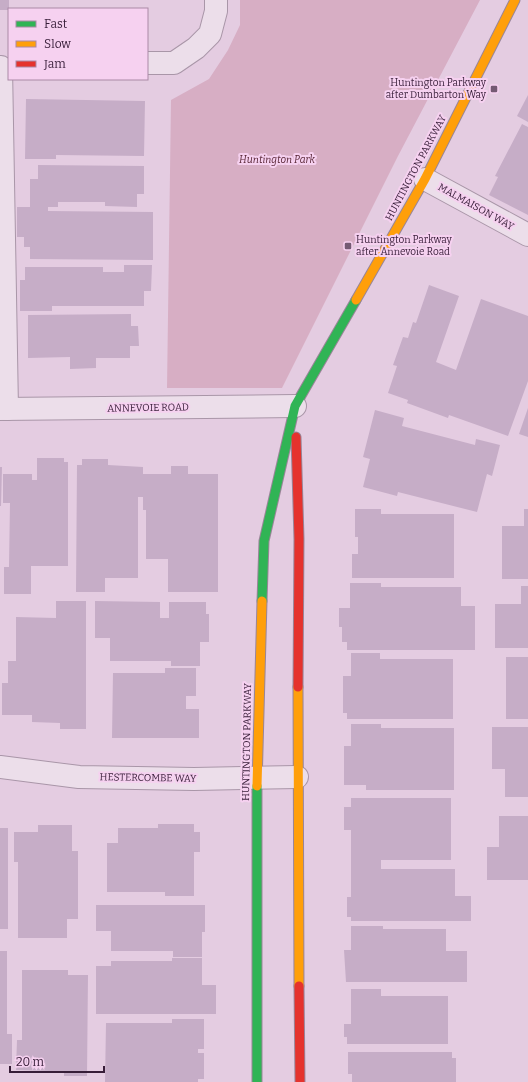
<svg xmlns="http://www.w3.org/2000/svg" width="528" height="1082" viewBox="0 0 528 1082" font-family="Bitter,serif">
	<rect width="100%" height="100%" fill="#e4cce1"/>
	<!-- green -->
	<polygon fill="#d7aec4" points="240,0 480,0 398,156 282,388 167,388 171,100 209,79 228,50 240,25"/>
	<!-- building -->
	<g fill="#c6adc7">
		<rect x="0" y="0" width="9" height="10"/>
		<polygon points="528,95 528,122 517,116"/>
		<polygon points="26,99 145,101 144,156 56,155 56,159 25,159"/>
		<polygon points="522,124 528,127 528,215 489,195 498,177 495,176"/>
		<polygon points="38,165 144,166 144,194 137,194 137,207 105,206 105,202 58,202 58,207 48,207 48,211 153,212 153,260 30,259 30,247 24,247 24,237 17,237 17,207 30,207 30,179 38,179"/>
		<polygon points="124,265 152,265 151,291 144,291 144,306 52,306 52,311 20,311 20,280 25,280 25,267 103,267 103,272 124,272"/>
		<polygon points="429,285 459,296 436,362 456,370 481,299 528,316 528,381 508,436 449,415 448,418 407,403 408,400 388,393 397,366 393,365 403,337 408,338 413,322 416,323"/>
		<polygon points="131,314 131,326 138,326 139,346 130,346 130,358 96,358 96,368 70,369 70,357 28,358 28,315"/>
		<polygon points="528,408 528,437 519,434"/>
		<polygon points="375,410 404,418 402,426 475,445 476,439 500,445 492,476 487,474 477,512 398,492 397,496 363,487 370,459 363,457"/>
		<polygon points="37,458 64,458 64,462 68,462 68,566 31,566 31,594 4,594 4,567 9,567 10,503 3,503 3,474 32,474 32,480 37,480"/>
		<polygon points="82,459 108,459 108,465 143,467 143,474 171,474 171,466 188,466 188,474 218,474 218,592 168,592 168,559 146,559 146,510 143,510 143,497 138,497 138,578 105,578 105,592 76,592 77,465 82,465"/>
		<polygon points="0,467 2,467 1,506 0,506"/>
		<polygon points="355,509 381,509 381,514 454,514 454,578 352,578 352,554 358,554 358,537 355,537"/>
		<polygon points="524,509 528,509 528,579 502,579 502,526 524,526"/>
		<polygon points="350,583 381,583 381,587 461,587 461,606 475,606 475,650 347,650 347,642 342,642 342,627 339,627 339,608 350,608"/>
		<polygon points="521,586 528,586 528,648 495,648 495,604 521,604"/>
		<polygon points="56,601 86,601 86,729 60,729 60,723 32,722 32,715 2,715 2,683 8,683 8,661 16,661 16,617 56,618"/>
		<polygon points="95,601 160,602 160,618 169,618 169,602 206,602 206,614 209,614 209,642 200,642 200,666 171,666 171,661 110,661 110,638 95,638"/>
		<polygon points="351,653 380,653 380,659 453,659 453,719 347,719 347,713 343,713 343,676 351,676"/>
		<rect x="506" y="657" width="22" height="62"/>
		<polygon points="165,668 196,668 196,696 186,696 186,709 199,709 199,738 112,738 113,673 165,673"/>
		<polygon points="351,724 381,724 381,728 454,728 454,790 366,790 366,785 344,785 344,746 351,746"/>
		<polygon points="492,727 528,727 528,797 505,797 505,769 492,769"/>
		<polygon points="351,798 451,798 451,860 381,860 381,869 455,869 455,896 471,896 471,921 351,921 351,917 347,917 347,897 351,897 351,830 344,830 344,807 351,807"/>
		<polygon points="499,816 528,816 528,880 487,880 487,847 499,847"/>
		<polygon points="158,824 194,824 194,832 200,832 200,852 194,852 194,896 165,896 165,892 107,892 107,843 118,843 118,828 158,828"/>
		<polygon points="38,825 72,825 72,851 78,851 78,919 67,919 67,938 18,938 18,862 14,862 14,832 38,832"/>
		<rect x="0" y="828" width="8" height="101"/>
		<polygon points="96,905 205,905 205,932 202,932 202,957 173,957 173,951 111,951 111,931 96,931"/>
		<polygon points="351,926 383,926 383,929 446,929 446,951 467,951 467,982 346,982 344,950 351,950"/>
		<polygon points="0,951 7,951 7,1034 12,1034 12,1064 0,1064"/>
		<polygon points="172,958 202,958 202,985 216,985 216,1014 96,1014 96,966 111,966 111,961 172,961"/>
		<polygon points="22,970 68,970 68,975 88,975 87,1076 64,1076 64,1073 49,1073 49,1071 16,1070 17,1040 22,1040"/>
		<polygon points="351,989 381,989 381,996 448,996 448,1044 347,1044 347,1037 344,1037 344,1024 351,1024"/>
		<polygon points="172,1019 204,1019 204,1049 198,1049 198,1053 204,1053 204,1079 198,1079 198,1082 105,1082 106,1023 172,1023"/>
		<polygon points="348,1052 452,1052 452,1058 456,1058 456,1082 352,1082 352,1074 348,1074"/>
	</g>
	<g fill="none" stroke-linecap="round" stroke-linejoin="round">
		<!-- street casing -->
		<g stroke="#a996a8" stroke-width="24">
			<g id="street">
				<polyline points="147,63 174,63 196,48 210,34 216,11 216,0"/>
				<polyline points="1,67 7,409"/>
				<polyline points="425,179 528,235"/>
				<polyline points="0,409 295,406"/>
				<polyline points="0,767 79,777 194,779 297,777"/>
			</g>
		</g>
		<!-- fast casing -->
		<g stroke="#998598" stroke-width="11">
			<g id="fast">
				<polyline points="262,601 264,541 295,406 356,300"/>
				<polyline points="257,786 257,1082"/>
			</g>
		</g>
		<!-- slow casing -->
		<g stroke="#998598" stroke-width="11">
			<g id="slow">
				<polyline points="356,300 425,179 515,0"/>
				<polyline points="298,687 299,986"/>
				<polyline points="257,786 262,601"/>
			</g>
		</g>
		<!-- jam casing -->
		<g stroke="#998598" stroke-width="11">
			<g id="jam">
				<polyline points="296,437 299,539 298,687"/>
				<polyline points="299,986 300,1082"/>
			</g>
		</g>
		<!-- street -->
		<use href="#street" stroke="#ecdeea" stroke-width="22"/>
		<!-- fast -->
		<use href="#fast" stroke="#30b455" stroke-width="9"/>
		<!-- slow -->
		<use href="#slow" stroke="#ff9f0a" stroke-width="9"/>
		<!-- jam -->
		<use href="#jam" stroke="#e5322d" stroke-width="9"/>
	</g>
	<!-- markers -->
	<g fill="#745a73" stroke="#f6d1f0" stroke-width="1.5">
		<rect x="490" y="85" width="8" height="8" rx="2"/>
		<rect x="344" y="242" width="8" height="8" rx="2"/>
	</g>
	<g text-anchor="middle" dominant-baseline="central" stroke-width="4" stroke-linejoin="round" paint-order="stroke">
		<!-- poi labels -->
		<g font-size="10" fill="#371d38" stroke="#f6d1f0" text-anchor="end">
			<text x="486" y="83">Huntington Parkway<tspan x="486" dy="12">after Dumbarton Way</tspan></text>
			<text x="356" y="240" text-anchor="start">Huntington Parkway<tspan x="356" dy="12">after Annevoie Road</tspan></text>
		</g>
		<!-- park labels -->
		<g font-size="10" font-style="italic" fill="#552332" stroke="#f6d1f0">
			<text x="277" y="160">Huntington Park</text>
		</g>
		<!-- street labels -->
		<g font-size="10" fill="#371d38" stroke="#f6d1f0">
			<text transform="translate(416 168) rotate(-62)">HUNTINGTON PARKWAY</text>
			<text transform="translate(476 207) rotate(29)">MALMAISON WAY</text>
			<text transform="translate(148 408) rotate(-1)">ANNEVOIE ROAD</text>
			<text transform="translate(247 742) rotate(-89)">HUNTINGTON PARKWAY</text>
			<text transform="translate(148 778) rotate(1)">HESTERCOMBE WAY</text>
		</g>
	</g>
	<!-- legend -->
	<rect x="8" y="8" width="140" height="72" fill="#f6d1f0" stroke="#aa89a6"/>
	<rect x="16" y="21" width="20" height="6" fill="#30b455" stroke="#aa89a6"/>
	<text x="44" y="28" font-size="12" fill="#371d38">Fast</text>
	<rect x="16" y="41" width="20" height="6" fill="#ff9f0a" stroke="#aa89a6"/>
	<text x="44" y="48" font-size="12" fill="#371d38">Slow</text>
	<rect x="16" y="61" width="20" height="6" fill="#e5322d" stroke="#aa89a6"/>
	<text x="44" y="68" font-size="12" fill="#371d38">Jam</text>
	<!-- scale -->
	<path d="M10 1066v6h94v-6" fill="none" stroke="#371d38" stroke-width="2"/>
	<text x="16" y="1066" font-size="12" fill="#371d38" stroke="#f6d1f0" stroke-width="3" paint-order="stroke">20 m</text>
</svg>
